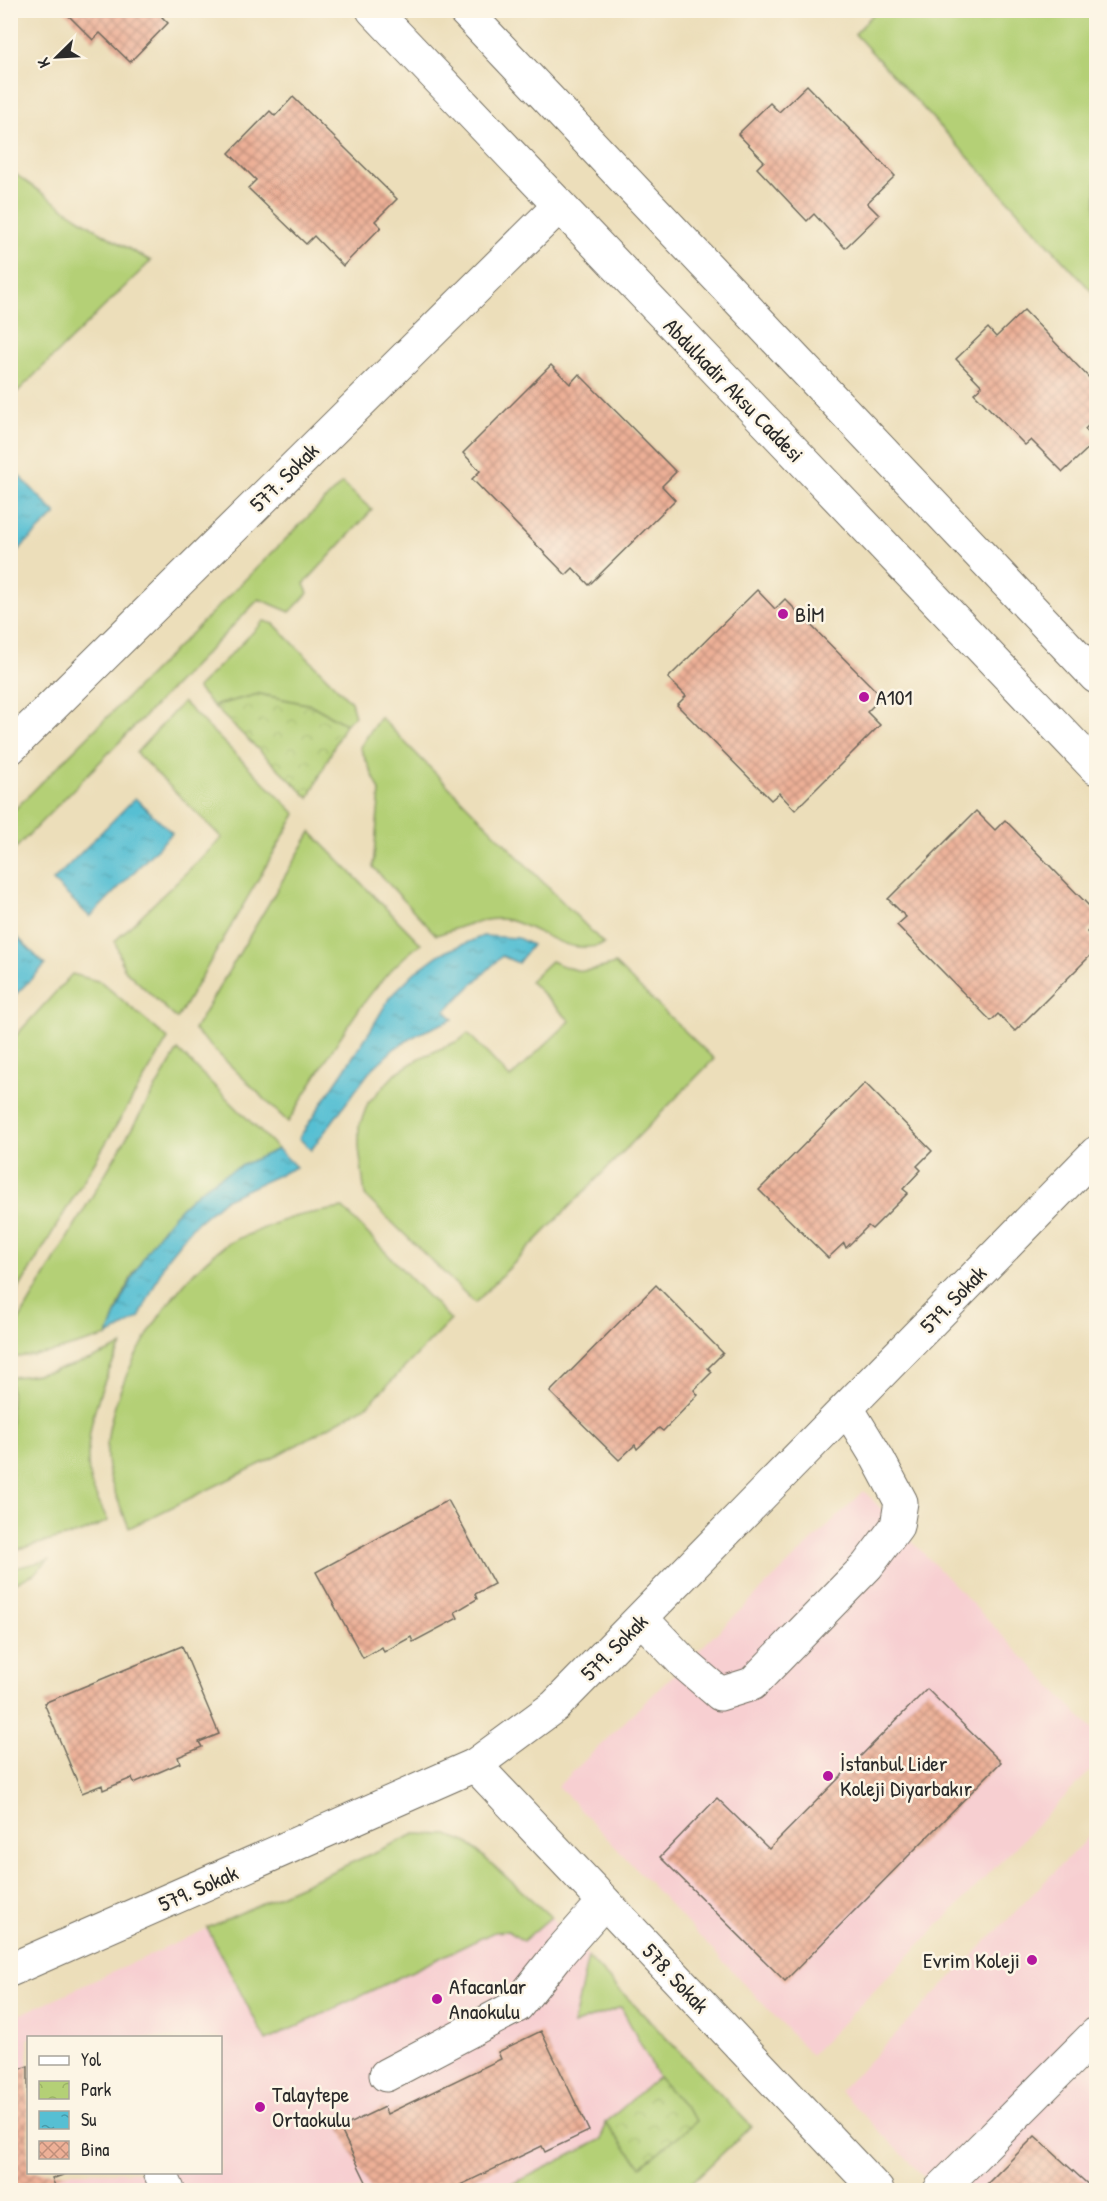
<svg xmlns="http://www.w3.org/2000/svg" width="1107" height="2201" viewBox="0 0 1107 2201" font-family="'Patrick Hand',sans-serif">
	<defs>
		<pattern id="park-crowns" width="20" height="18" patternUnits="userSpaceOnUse" patternTransform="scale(1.5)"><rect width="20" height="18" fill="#b4d076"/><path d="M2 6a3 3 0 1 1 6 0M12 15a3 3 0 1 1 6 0" fill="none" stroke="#9bb366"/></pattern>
		<pattern id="water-ripples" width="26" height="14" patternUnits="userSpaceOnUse" patternTransform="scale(1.5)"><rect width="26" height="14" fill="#56bfd3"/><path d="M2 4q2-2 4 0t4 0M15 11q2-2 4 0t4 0" fill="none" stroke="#479bab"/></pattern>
		<pattern id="building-cross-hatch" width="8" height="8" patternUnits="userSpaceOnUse" patternTransform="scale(1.5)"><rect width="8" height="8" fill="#edb097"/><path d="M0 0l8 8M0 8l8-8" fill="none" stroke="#c08f7b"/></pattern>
	</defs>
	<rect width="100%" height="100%" fill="#fcf5e5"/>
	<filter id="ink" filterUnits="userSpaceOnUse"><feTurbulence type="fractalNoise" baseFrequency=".0167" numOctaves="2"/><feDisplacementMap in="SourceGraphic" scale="12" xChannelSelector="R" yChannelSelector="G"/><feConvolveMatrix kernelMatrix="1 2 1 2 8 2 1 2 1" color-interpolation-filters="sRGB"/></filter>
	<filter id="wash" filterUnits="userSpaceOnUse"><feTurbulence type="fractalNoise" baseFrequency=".008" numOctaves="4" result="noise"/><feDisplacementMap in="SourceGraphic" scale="24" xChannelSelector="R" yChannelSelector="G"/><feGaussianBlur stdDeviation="1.35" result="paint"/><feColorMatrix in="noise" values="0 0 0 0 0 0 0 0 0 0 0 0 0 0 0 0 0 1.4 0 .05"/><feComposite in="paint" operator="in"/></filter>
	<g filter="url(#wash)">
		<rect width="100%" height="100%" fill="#ecdeba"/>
		<!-- built -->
		<g fill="#f7cfd1" fill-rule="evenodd">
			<polygon points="864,1491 1096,1733 1096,1765 811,2055 558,1786"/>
			<polygon points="1096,1829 1096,2190 937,2190 840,2091"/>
			<path d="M 415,1834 L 448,1835 L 468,1843 L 551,1917 L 751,2126 L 684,2190 L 11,2190 L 10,2019 ZM 28,2038 L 220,2038 L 220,2172 L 28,2172 Z"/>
		</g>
		<!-- grass -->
		<g fill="#b4d076" stroke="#707e50" stroke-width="1.5">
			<polygon points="876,11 1096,11 1096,296 855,34"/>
			<path d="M 11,171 C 56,203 101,235 151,261 L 11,398 Z"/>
			<polygon points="342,483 372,510 304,584 308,593 290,612 259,599 11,853 11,813"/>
			<polygon points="264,621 274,624 351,702 355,716 345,724 311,705 259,694 213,706 197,688"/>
			<polygon points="183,702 296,814 177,1019 124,969 115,941 222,838 136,753"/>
			<path d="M 380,717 L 604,944 C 566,957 543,929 508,920 C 486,915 457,929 436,935 L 373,867 L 380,791 L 360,747 Z"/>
			<path d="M 311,832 L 421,944 C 367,981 323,1067 288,1122 L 194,1030 Z"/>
			<path d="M 551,961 C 579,974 586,973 615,964 L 714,1059 L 475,1303 L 365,1196 L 359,1148 L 359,1127 L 368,1103 L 396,1073 L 420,1058 L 460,1040 L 468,1033 L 510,1078 L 570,1021 L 530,981 Z"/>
			<polygon points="72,974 101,982 168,1039 11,1302 11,1041"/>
			<polygon points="178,1050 278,1149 220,1177 134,1272 120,1302 108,1336 53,1352 11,1358 11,1334"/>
			<path d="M 343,1208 L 451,1320 L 369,1404 L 279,1455 L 129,1528 C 121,1506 108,1482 107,1458 C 103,1392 171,1281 226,1245 C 234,1239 246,1236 255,1232 C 269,1226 283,1219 298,1216 C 312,1212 328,1211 343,1208 Z"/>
			<path d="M 122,1346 C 101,1381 80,1440 91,1483 C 95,1496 102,1508 108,1521 L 84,1532 L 11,1551 L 11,1377 C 50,1375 87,1362 122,1346 Z"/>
			<polygon points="48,1560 34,1574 11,1585 11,1569"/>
			<polygon points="415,1834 448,1835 468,1843 551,1917 523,1941 508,1931 494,1932 266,2041 207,1928"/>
			<polygon points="588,1957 751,2126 684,2190 501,2190 602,2139 605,2123 641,2166 696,2121 658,2077 621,2007 573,2025"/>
		</g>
		<!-- park -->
		<g fill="url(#park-crowns)" stroke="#707e50" stroke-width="1.5">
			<polygon points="259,694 311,705 345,724 309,798 213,706"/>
			<polygon points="658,2077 697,2121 641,2166 605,2123"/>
		</g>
		<!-- water -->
		<g fill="url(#water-ripples)" stroke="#40757f" stroke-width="1.5">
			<polygon points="11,467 56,514 11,557"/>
			<polygon points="135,798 172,833 90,917 53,881"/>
			<polygon points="11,931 45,965 11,999 10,999"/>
			<polygon points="483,936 518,938 532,945 518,963 502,956 445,1011 453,1019 418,1034 395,1048 370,1071 311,1150 299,1138 370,1031 390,997 415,972 440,954"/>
			<path d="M 278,1149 L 296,1167 L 224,1200 L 193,1226 L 167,1258 L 139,1318 L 108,1336 C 130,1274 161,1212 220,1177 C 238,1166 259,1158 278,1149 Z"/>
		</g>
		<g id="blocks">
			<!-- building -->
			<g fill="url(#building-cross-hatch)">
				<polygon points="63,10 169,10 162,17 168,23 130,62 100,33 93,40"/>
				<polygon points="807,85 895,176 867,203 879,215 845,248 814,214 807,221 757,168 764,161 738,134 770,103 779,112"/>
				<polygon points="293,97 397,199 375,221 381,227 343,266 314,236 306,244 248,188 256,180 229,153 270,111 275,116"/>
				<polygon points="1024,310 1096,385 1096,418 1085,429 1096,441 1063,472 1031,440 1025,445 974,393 982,386 956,359 988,328 996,337"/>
				<polygon points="551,365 570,384 579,374 676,472 662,486 675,500 589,585 573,568 566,575 472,479 480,471 463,453"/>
				<polygon points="757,590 775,609 785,599 882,697 867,712 880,725 795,810 779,793 771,800 677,705 686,696 668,678"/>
				<polygon points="976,811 995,830 1005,820 1096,913 1096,923 1087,932 1096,942 1096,950 1015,1031 998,1014 991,1021 897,925 906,917 888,899"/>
				<polygon points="865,1083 932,1151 917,1166 921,1170 903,1189 908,1193 872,1229 868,1226 846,1248 844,1243 828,1258 759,1190"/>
				<polygon points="656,1285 723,1353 708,1368 712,1372 694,1390 698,1395 663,1431 659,1428 637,1449 635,1445 619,1460 550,1392"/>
				<polygon points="448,1500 494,1584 475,1594 477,1599 455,1612 458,1618 413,1642 411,1637 384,1652 382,1647 363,1658 316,1572"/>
				<polygon points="182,1646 219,1734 199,1742 202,1747 178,1757 180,1763 134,1783 132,1778 103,1790 102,1785 82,1793 44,1703"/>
				<polygon points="927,1689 1001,1762 785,1981 660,1857 717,1798 769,1849"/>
				<polygon points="541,2031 589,2131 545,2152 542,2146 450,2190 370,2190 340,2128 384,2107 387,2114 501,2059 498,2052"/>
				<polygon points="28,2066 28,2172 68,2173 52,2179 57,2190 10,2190 10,2074"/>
				<polygon points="1035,2136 1094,2190 981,2190"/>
			</g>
		</g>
	</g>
	<g filter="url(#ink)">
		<use href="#blocks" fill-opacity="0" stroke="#6f6a5d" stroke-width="1.5"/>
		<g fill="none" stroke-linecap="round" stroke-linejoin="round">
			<!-- minor casing -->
			<g stroke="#6f6a5d" stroke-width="35">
				<g id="minor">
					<polyline points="10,748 559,206"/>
					<polyline points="642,1619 685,1664 720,1694 752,1684 867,1566 897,1526 901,1502 878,1459 847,1408"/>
					<polyline points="475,1765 877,2190"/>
					<polyline points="10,1970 475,1765 555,1706 1096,1153"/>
					<polyline points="386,2075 517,2006 560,1952 604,1902"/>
					<polyline points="160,2172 168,2190"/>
					<polyline points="940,2190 1096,2034"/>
				</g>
			</g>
			<!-- major casing -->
			<g stroke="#6f6a5d" stroke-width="35">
				<g id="major">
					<polyline points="373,10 1096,768"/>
					<polyline points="464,10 1096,677"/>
				</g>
			</g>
			<!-- minor -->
			<use href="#minor" stroke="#fff" stroke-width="33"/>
			<!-- major -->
			<use href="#major" stroke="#fff" stroke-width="33"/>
		</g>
	</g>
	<!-- markers -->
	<g fill="#b5179e" stroke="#fcf5e5" stroke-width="2">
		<circle cx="783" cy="614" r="6"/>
		<circle cx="864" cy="697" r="6"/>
		<circle cx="828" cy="1776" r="6"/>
		<circle cx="1032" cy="1960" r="6"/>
		<circle cx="437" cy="1999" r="6"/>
		<circle cx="260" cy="2107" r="6"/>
	</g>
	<g text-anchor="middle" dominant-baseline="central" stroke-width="5" stroke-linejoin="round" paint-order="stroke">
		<!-- street labels -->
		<g font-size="22" fill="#2b2b2b" stroke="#fcf5e5">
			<text transform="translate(734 390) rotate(46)">Abdulkadir Aksu Caddesi</text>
			<text transform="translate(284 477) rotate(-45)">577. Sokak</text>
			<text transform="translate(953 1299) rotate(-46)">579. Sokak</text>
			<text transform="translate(614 1647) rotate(-45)">579. Sokak</text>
			<text transform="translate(198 1888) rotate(-24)">579. Sokak</text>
			<text transform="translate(676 1978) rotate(47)">578. Sokak</text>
		</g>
		<!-- poi labels -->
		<g font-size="22" fill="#2b2b2b" stroke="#fcf5e5" text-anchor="start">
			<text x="795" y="614">BİM</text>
			<text x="876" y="697">A101</text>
			<text x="840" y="1763">İstanbul Lider<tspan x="840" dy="25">Koleji Diyarbakır</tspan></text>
			<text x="1020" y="1960" text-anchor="end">Evrim Koleji</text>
			<text x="449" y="1986">Afacanlar<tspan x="449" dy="25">Anaokulu</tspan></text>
			<text x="272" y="2094">Talaytepe<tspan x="272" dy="25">Ortaokulu</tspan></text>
		</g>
	</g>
	<!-- margin -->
	<rect width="1107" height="2201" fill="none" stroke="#fcf5e5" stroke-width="36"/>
	<!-- legend -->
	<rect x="27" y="2036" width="195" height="138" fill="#fcf5e5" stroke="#a8a49b" stroke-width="1.5"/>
	<rect x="39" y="2056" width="30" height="9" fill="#ffffff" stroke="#a8a49b" stroke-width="1.5"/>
	<text x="81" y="2066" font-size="18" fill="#2b2b2b">Yol</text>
	<rect x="39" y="2081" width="30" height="18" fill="url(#park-crowns)" stroke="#a8a49b" stroke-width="1.5"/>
	<text x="81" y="2096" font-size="18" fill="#2b2b2b">Park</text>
	<rect x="39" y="2111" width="30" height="18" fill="url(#water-ripples)" stroke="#a8a49b" stroke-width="1.5"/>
	<text x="81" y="2126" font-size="18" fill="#2b2b2b">Su</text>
	<rect x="39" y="2141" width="30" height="18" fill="url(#building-cross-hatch)" stroke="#a8a49b" stroke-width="1.5"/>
	<text x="81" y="2156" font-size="18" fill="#2b2b2b">Bina</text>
	<!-- north arrow -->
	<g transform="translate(57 57) rotate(246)" stroke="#fcf5e5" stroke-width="4.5" paint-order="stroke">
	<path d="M0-4.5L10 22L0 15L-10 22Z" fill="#2b2b2b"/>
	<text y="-9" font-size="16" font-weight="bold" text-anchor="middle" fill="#2b2b2b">K</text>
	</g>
</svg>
